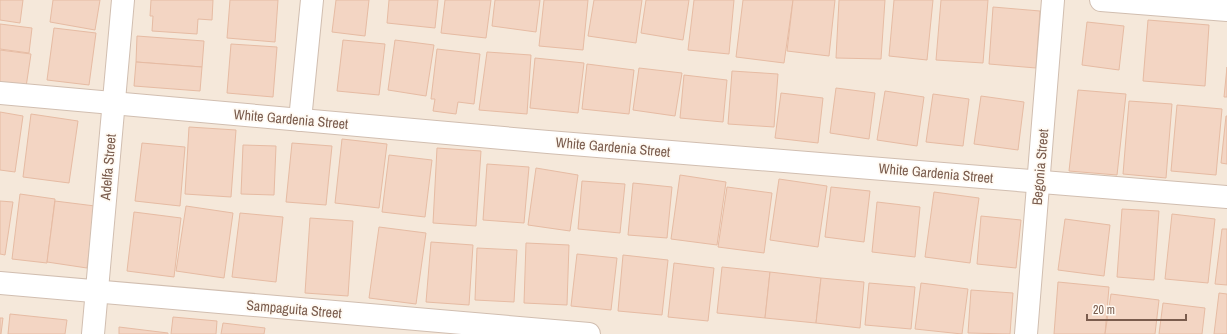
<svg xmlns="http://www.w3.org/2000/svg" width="1227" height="334" viewBox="0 0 1227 334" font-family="'Archivo Narrow',sans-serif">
	<rect width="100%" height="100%" fill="#fdf6ec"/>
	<!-- residential -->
	<rect fill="#f5e8da" x="0" y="0" width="1227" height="334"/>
	<!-- building -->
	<g fill="#f3d5c3" stroke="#e6bba3">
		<polygon points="0,0 23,0 20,23 0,20"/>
		<polygon points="53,0 100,0 95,30 50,22"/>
		<polygon points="151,0 213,0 212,20 198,19 197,34 152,31 153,16 150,16"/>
		<polygon points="230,0 278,0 275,42 227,38"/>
		<polygon points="336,0 369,0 365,36 332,32"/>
		<polygon points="389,0 438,0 435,28 387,23"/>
		<polygon points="445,0 491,0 486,38 441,33"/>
		<polygon points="495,0 540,0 536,32 492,26"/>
		<polygon points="544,0 588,0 583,50 539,46"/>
		<polygon points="594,0 642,0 636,43 588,36"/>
		<polygon points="646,0 689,0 683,40 641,33"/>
		<polygon points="694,0 734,0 729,54 688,50"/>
		<polygon points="743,0 793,0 784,63 736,57"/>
		<polygon points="793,0 835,0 829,56 787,51"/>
		<polygon points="839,0 885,0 881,59 836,58"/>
		<polygon points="894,0 933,0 927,60 889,56"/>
		<polygon points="941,0 988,0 983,63 936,60"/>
		<polygon points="993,7 1040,11 1036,68 989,64"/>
		<polygon points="1148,20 1209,25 1205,86 1143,81"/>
		<polygon points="1087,22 1124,26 1119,70 1082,65"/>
		<polygon points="0,24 32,28 29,53 0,49"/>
		<polygon points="54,28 96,33 89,85 47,80"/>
		<polygon points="137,36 204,41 202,67 136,62"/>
		<polygon points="343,40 385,44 379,95 337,91"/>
		<polygon points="395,40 434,45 426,96 388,90"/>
		<polygon points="231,44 277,47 273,97 227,93"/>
		<polygon points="437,49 480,54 474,104 458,102 456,114 433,111 435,99 431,99"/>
		<polygon points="0,50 31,54 26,87 0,83"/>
		<polygon points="487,52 531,55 527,114 479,110"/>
		<polygon points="535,58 584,63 578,113 530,108"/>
		<polygon points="136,62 202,67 200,91 134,86"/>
		<polygon points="587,64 634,70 629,114 582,109"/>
		<polygon points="1227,67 1227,97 1224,97"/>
		<polygon points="639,68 682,73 675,116 633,110"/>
		<polygon points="732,71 778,74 774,127 728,124"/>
		<polygon points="684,75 727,80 723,122 680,118"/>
		<polygon points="836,88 875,93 869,139 830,133"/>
		<polygon points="1078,90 1126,94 1117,175 1069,171"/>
		<polygon points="885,91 924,97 917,146 877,140"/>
		<polygon points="781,93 823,98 818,143 775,138"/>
		<polygon points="933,94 969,99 963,146 926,142"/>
		<polygon points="981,96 1024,102 1018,150 974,144"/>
		<polygon points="1129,101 1172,104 1166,178 1123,174"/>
		<polygon points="1177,105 1222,109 1216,175 1171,171"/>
		<polygon points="0,112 23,116 15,172 0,170"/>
		<polygon points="31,114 78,121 69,183 23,177"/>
		<polygon points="1226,116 1227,116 1227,164 1221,163"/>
		<polygon points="189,127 236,130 231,197 185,194"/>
		<polygon points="342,139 387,144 379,208 335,203"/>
		<polygon points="142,143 185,147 180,206 135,201"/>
		<polygon points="292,143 332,146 326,205 286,202"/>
		<polygon points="243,145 276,146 274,195 241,194"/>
		<polygon points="437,148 481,151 476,226 433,223"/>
		<polygon points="389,155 432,160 425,217 382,212"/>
		<polygon points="487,164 529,167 524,223 483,220"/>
		<polygon points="536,168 578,175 570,231 528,225"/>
		<polygon points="680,175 726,182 717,245 671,239"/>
		<polygon points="779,179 827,186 818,247 770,240"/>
		<polygon points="582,181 625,184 620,233 578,229"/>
		<polygon points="633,183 672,187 667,238 628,235"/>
		<polygon points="727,187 772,193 764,253 718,247"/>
		<polygon points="831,187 870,191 864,242 825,237"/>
		<polygon points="934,192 979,198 970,263 925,257"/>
		<polygon points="20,194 55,199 47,263 12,259"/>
		<polygon points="0,201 13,202 5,255 0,254"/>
		<polygon points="55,201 95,206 87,268 47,262"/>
		<polygon points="877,202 920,207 915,257 872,252"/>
		<polygon points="186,206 233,213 224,278 176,271"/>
		<polygon points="1122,209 1159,211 1154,280 1117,277"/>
		<polygon points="134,212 181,218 174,277 127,271"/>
		<polygon points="240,213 283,217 276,282 232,277"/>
		<polygon points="1172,214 1215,219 1208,283 1165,279"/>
		<polygon points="981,216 1021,220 1016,268 977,264"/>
		<polygon points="310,218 353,221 348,296 305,293"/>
		<polygon points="1065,219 1110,225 1104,276 1058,270"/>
		<polygon points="379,227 426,233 416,304 369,298"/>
		<polygon points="1222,229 1227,229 1227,285 1215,284"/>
		<polygon points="431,242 473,245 469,305 426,302"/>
		<polygon points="526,243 569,245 567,305 524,303"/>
		<polygon points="477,248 517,250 514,302 475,300"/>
		<polygon points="577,254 617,258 611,310 571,306"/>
		<polygon points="623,255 668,260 662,315 618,311"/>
		<polygon points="674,263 714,268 708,321 668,317"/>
		<polygon points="722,267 770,272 765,318 717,313"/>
		<polygon points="770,272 821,278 816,323 765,318"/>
		<polygon points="821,278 864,282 860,328 816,323"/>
		<polygon points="1058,282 1109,287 1105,334 1054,334"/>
		<polygon points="869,283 915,287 911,329 865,325"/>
		<polygon points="921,283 968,289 962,334 915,329"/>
		<polygon points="971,290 1013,293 1010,334 968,333"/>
		<polygon points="1219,293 1227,294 1227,334 1214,334"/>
		<polygon points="1111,294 1159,300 1155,334 1105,334"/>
		<polygon points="1163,303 1205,308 1202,334 1159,334"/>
		<polygon points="10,314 67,320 65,334 8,334"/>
		<polygon points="173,317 217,321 216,334 171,334"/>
		<polygon points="0,318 3,318 1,334 0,334"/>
		<polygon points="223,323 265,328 264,334 221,334"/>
		<polygon points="119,327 168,333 168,334 119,334"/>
	</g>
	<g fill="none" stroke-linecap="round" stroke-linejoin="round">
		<!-- minor casing -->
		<g stroke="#d1beb0" stroke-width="24">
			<g id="minor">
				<polyline points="1101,0 1227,10"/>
				<polyline points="0,93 548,142 1227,197"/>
				<polyline points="300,120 312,0"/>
				<polyline points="0,283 589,334"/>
				<polyline points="93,334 123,0"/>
				<polyline points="1026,334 1053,0"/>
			</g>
		</g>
		<!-- minor -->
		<use href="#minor" stroke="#fff" stroke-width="22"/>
	</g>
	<g text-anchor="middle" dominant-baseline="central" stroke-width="3.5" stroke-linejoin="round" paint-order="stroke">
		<!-- street labels -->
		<g font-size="14" fill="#7a5c4d" stroke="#fffaf3">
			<text transform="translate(291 119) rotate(5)">White Gardenia Street</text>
			<text transform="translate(613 147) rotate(5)">White Gardenia Street</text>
			<text transform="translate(108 167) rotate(-85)">Adelfa Street</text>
			<text transform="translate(1040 167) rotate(-85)">Begonia Street</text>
			<text transform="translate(936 173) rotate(5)">White Gardenia Street</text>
			<text transform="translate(294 309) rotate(5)">Sampaguita Street</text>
		</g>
	</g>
	<!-- scale -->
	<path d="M1087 314v6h99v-6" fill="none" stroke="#7a5c4d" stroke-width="2"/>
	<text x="1093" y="314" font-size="12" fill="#7a5c4d" stroke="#fffaf3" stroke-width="3" paint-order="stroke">20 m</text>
</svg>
